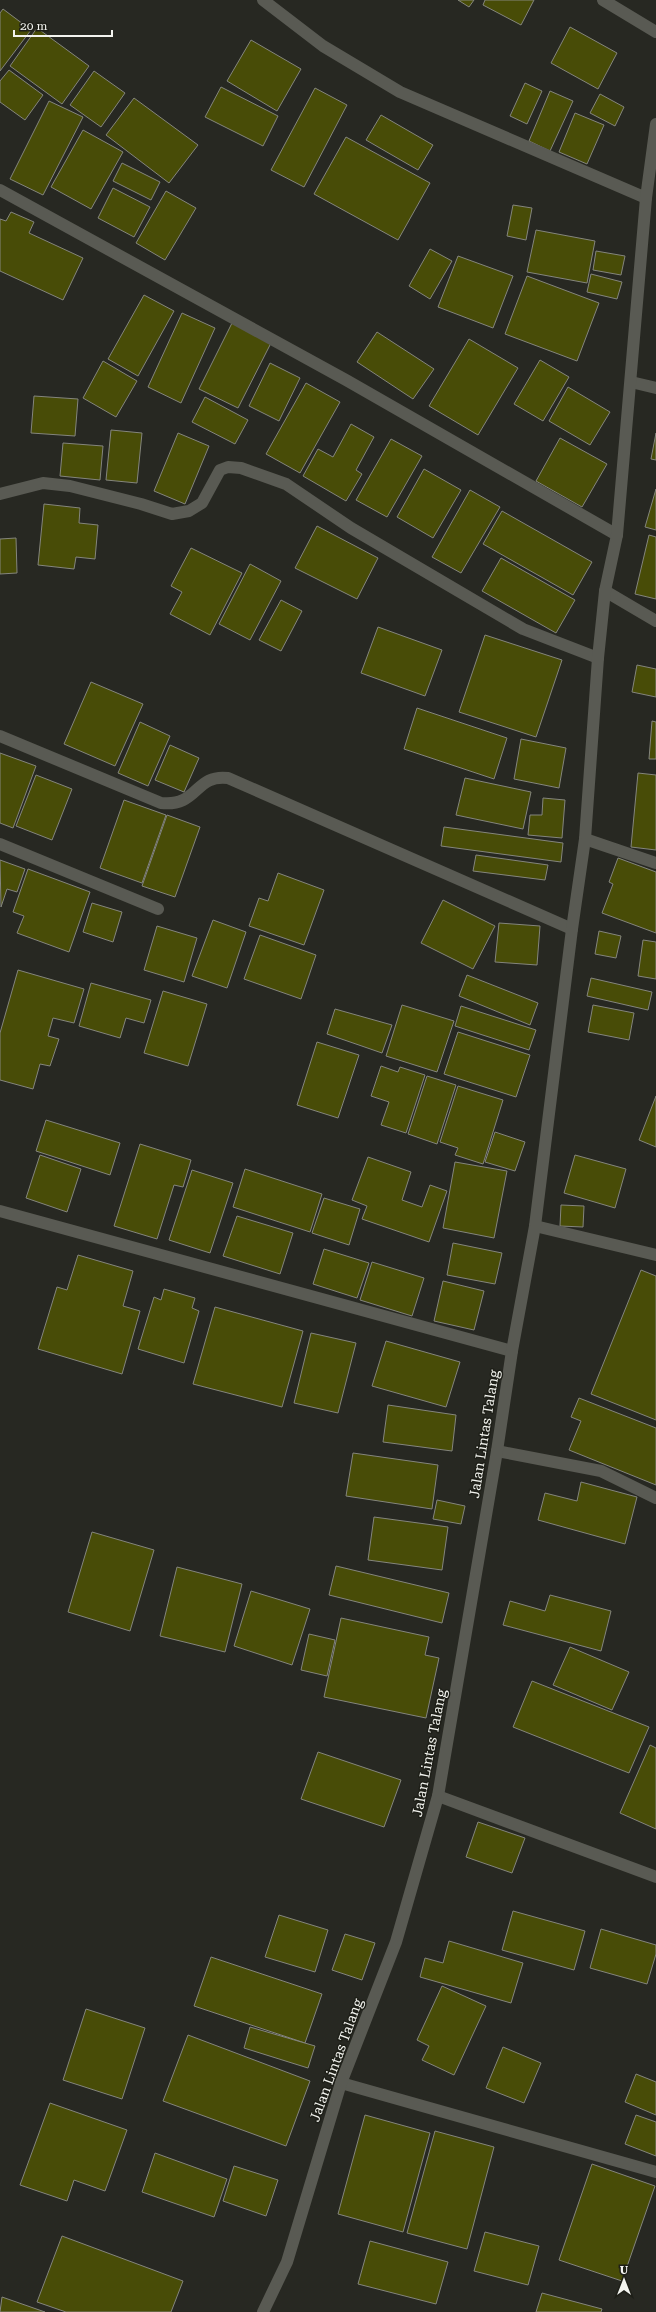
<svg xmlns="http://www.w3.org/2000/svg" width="656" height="2312" viewBox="0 0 656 2312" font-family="'Roboto Serif',serif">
	<rect width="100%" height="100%" fill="#272822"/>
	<!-- building -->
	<g fill="#484c07" stroke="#84857d">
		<polygon points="458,0 474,0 469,7"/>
		<polygon points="485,0 534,0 521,25 483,5"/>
		<polygon points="3,9 31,30 0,71 0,13"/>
		<polygon points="570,27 617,53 598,89 551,63"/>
		<polygon points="37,28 89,66 62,104 10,66"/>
		<polygon points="251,40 301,69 277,111 227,81"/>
		<polygon points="9,70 43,95 25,120 0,102 0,81"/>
		<polygon points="94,71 125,93 101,127 70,105"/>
		<polygon points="525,83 542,91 527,124 510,116"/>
		<polygon points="221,87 278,116 263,146 205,117"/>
		<polygon points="315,88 347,105 304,187 271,170"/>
		<polygon points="550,91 573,101 550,151 529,141"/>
		<polygon points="600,94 624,107 615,126 590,113"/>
		<polygon points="134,98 198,145 169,183 106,135"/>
		<polygon points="49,101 83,117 43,195 10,179"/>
		<polygon points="575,113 604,125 587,164 559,152"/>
		<polygon points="381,115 433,145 418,170 366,140"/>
		<polygon points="83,130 123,152 91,209 51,187"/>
		<polygon points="346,137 430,183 398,240 314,194"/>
		<polygon points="122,163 160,182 151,200 113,181"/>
		<polygon points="113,188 150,207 134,237 98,218"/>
		<polygon points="166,191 196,208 165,260 136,243"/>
		<polygon points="513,205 532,208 526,240 507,236"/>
		<polygon points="11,212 34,222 29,233 83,258 63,300 0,271 0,219 6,221"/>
		<polygon points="536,230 595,241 587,283 527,272"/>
		<polygon points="430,249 452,261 430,299 409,286"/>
		<polygon points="596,251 625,256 621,275 593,270"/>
		<polygon points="458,256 513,276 493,328 438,307"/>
		<polygon points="591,274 622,282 617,299 587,292"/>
		<polygon points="527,276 599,303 577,361 505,334"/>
		<polygon points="144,295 174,311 138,376 108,359"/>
		<polygon points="182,313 215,328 181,403 148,387"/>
		<polygon points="232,323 271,343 238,408 199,389"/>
		<polygon points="377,332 434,369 413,399 357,362"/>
		<polygon points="469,339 518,368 478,435 429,406"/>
		<polygon points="540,360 569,377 543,421 514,404"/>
		<polygon points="103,361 137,381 116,417 83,398"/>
		<polygon points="270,363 300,378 279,421 249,406"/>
		<polygon points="306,383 340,402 300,473 266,454"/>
		<polygon points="568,387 610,412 590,445 549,421"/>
		<polygon points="34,396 78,399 75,436 31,433"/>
		<polygon points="205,397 248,420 235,444 192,422"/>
		<polygon points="351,424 374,437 356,470 362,474 346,501 303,476 318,449 333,457"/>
		<polygon points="111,430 142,433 137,483 106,480"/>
		<polygon points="178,433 209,446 185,504 154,491"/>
		<polygon points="656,433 656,460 651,459"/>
		<polygon points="560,438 607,464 582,507 536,481"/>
		<polygon points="391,439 422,456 387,517 356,500"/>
		<polygon points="63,443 103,446 100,480 60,476"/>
		<polygon points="424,469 461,490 433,538 397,517"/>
		<polygon points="656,489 656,530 645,527"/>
		<polygon points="470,490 500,507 461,573 432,557"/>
		<polygon points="44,504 80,508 79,523 98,525 95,559 76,557 74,569 38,565"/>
		<polygon points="502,511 592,562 573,595 483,544"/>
		<polygon points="317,526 378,558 357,599 295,568"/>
		<polygon points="649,535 656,537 656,599 635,594"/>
		<polygon points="16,538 17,573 0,574 0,539"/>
		<polygon points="191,548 242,573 210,635 170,614 182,592 171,586"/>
		<polygon points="501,558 575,600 556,633 482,591"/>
		<polygon points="250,564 281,581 250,640 219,624"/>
		<polygon points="281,600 302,611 281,651 259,640"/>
		<polygon points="378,627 442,650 425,696 361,673"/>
		<polygon points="485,635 562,660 536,737 459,712"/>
		<polygon points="637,665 656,669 656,697 632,692"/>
		<polygon points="91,682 143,704 115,766 64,744"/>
		<polygon points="417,708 507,738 494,779 404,749"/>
		<polygon points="652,721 656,722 656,759 649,759"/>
		<polygon points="140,722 170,736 148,786 118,773"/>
		<polygon points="521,739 566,748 559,788 514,779"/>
		<polygon points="170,745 199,758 184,792 155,780"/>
		<polygon points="0,753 36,766 13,828 0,823"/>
		<polygon points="638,773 656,775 656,850 631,847"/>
		<polygon points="36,775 72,789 52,840 16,826"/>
		<polygon points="465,778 531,792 523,829 456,815"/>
		<polygon points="543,798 565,800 562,838 528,835 530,815 542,815"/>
		<polygon points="124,800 166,815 142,883 100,868"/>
		<polygon points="167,815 200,827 175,897 142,886"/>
		<polygon points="444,827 563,843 561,862 441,846"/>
		<polygon points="476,855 548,865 545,880 473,871"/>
		<polygon points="618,858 656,872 656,933 602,913 613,884 609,882"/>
		<polygon points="0,860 25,869 17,892 7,889 1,907"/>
		<polygon points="28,869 90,892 69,952 17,933 24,916 13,912"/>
		<polygon points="278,873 324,890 304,945 249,926 259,898 268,901"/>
		<polygon points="443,900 495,926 473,969 421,943"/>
		<polygon points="92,903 122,912 113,942 83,932"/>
		<polygon points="213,920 246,932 227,988 192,976"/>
		<polygon points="499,923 540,926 537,965 495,962"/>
		<polygon points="157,926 197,938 184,982 144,970"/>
		<polygon points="599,931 621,936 616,958 595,954"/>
		<polygon points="260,935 316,955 301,999 244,979"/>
		<polygon points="643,940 656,942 656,979 638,976"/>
		<polygon points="18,970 84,989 74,1023 53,1018 48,1036 59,1039 50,1066 40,1064 33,1089 0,1080 0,1033"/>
		<polygon points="467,975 538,1003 530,1025 459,996"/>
		<polygon points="591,978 652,992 648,1010 587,996"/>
		<polygon points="91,983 151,1000 144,1023 126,1018 120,1038 79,1026"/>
		<polygon points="163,991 207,1004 188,1066 144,1053"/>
		<polygon points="402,1005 454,1021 437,1072 386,1056"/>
		<polygon points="593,1005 634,1013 629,1040 588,1032"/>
		<polygon points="461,1006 536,1030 529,1050 455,1026"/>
		<polygon points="335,1009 392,1025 382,1053 327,1034"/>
		<polygon points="458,1032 530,1055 516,1097 444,1074"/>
		<polygon points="317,1042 359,1055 338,1118 297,1105"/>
		<polygon points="381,1066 398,1072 400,1067 425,1075 406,1133 381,1125 389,1102 371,1096"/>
		<polygon points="427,1076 456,1085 437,1144 408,1134"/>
		<polygon points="458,1086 503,1100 483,1164 455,1155 458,1148 440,1142"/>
		<polygon points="656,1096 656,1147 639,1140"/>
		<polygon points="46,1120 120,1143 110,1175 36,1151"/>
		<polygon points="495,1132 525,1142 515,1171 485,1162"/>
		<polygon points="140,1144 191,1160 183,1187 174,1185 157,1239 114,1226"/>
		<polygon points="40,1155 81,1169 67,1212 26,1198"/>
		<polygon points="575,1155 626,1169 615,1208 564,1193"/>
		<polygon points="368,1157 411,1172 402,1200 422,1207 430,1185 447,1191 429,1242 362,1219 367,1206 352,1200"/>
		<polygon points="455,1162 507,1171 494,1238 443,1228"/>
		<polygon points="245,1169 322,1194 310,1232 233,1207"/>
		<polygon points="192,1170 233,1183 210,1253 169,1240"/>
		<polygon points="324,1198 360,1209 349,1245 312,1233"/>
		<polygon points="561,1205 584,1206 583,1227 560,1226"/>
		<polygon points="237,1216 293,1233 280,1274 223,1256"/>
		<polygon points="453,1243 502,1253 495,1284 447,1275"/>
		<polygon points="324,1249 369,1263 357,1298 313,1284"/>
		<polygon points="78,1255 133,1271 123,1306 140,1311 122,1374 38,1349 57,1287 67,1290"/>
		<polygon points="372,1262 424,1278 412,1316 360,1300"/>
		<polygon points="641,1270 656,1276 656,1420 591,1394"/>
		<polygon points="443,1281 484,1291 474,1330 434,1321"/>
		<polygon points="164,1289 195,1298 192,1308 199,1311 184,1363 138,1349 154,1297 161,1300"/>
		<polygon points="215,1307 303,1331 282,1407 193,1384"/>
		<polygon points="311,1333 356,1343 338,1413 294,1403"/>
		<polygon points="386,1341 460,1362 446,1407 372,1386"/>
		<polygon points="579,1398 656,1428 656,1485 569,1450 581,1421 571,1417"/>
		<polygon points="388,1405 456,1415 452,1451 383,1442"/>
		<polygon points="353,1453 438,1465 432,1509 346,1496"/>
		<polygon points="581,1482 637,1497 625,1544 538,1520 545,1493 577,1501"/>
		<polygon points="437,1500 465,1506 461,1524 433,1519"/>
		<polygon points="374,1517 448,1527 442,1570 368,1560"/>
		<polygon points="92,1532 154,1550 130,1631 68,1612"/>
		<polygon points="336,1566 449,1593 442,1623 329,1595"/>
		<polygon points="177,1567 242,1584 225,1652 160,1636"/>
		<polygon points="251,1591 310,1609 292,1665 234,1646"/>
		<polygon points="550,1595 611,1611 601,1651 503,1625 510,1601 545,1611"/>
		<polygon points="341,1618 429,1637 425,1655 439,1658 426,1718 324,1697"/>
		<polygon points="309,1634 335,1640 327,1676 301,1670"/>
		<polygon points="570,1647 629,1672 612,1710 553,1685"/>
		<polygon points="532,1681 649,1727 629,1773 513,1727"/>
		<polygon points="650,1745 656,1748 656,1829 620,1813"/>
		<polygon points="318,1752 401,1780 384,1827 301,1799"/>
		<polygon points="478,1822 525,1838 512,1873 466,1857"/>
		<polygon points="513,1911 585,1931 574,1970 502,1950"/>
		<polygon points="279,1915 328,1930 315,1972 265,1957"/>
		<polygon points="601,1929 656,1945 656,1954 647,1984 590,1968"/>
		<polygon points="345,1934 375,1943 362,1980 332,1970"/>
		<polygon points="449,1941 523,1963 511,2003 420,1977 425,1958 443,1963"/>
		<polygon points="211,1957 322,1994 305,2043 194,2006"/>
		<polygon points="442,1986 486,2006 454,2075 422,2060 429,2046 417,2040"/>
		<polygon points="86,2009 145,2028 122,2099 63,2080"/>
		<polygon points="250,2027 315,2046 308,2068 244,2048"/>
		<polygon points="188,2035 310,2081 286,2146 163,2101"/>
		<polygon points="503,2047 541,2063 524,2103 486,2088"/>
		<polygon points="636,2074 656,2082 656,2115 625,2102"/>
		<polygon points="50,2103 127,2130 105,2191 74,2180 67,2201 20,2185"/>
		<polygon points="365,2115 430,2133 403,2232 338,2214"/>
		<polygon points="636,2115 656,2122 656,2156 625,2144"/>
		<polygon points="435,2131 494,2147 467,2249 407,2233"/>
		<polygon points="155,2153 227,2179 214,2217 142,2192"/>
		<polygon points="592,2164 655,2186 622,2281 559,2260"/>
		<polygon points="234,2166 278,2180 266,2216 223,2201"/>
		<polygon points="485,2232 539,2246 528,2285 474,2271"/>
		<polygon points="62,2236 183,2281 171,2312 66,2312 37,2302"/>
		<polygon points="370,2241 448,2262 436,2304 358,2284"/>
		<polygon points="542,2293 602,2309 601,2312 536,2312"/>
		<polygon points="2,2297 45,2312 0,2312"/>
	</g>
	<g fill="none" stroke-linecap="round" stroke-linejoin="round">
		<!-- lane -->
		<g stroke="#595a53" stroke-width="12">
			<polyline points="263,0 323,46 400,92 646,198"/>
			<polyline points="497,1451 601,1471 656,1498"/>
		</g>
		<!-- street -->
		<g stroke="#595a53" stroke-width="12">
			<polyline points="603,0 656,32"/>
			<polyline points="0,190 346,380 617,535"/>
			<polyline points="631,382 656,388"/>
			<polyline points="0,494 43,483 70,486 141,504 172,514 189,511 202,503 220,470 228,467 241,468 286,484 351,528 523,629 598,658"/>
			<polyline points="605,591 656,621"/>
			<path d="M 0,736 L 161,803 C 199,807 194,774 228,778 L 572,929"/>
			<polyline points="585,839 656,863"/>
			<polyline points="0,844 158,909"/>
			<polyline points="0,1211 512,1351"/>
			<polyline points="535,1226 656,1255"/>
			<polyline points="438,1796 656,1877"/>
			<polyline points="341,2083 656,2172"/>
		</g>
		<!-- secondary -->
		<polyline stroke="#595a53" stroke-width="12" points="263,2312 287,2262 341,2083 396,1942 438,1796 497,1451 512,1351 535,1226 572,929 585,839 598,658 605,591 617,535 646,198 656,124"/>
	</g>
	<g text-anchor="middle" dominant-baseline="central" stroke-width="3" stroke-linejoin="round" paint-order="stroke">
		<!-- street labels -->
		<g font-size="14" fill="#f3f4ef" stroke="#1e1f18">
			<text transform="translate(484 1434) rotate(-81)">Jalan Lintas Talang</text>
			<text transform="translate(429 1753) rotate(-79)">Jalan Lintas Talang</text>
			<text transform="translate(336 2060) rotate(-70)">Jalan Lintas Talang</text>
		</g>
	</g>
	<!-- north arrow -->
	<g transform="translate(624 2280)" stroke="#1e1f18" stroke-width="3" paint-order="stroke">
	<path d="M0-3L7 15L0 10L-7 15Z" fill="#f3f4ef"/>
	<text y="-6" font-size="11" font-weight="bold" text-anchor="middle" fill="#f3f4ef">U</text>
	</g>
	<!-- scale -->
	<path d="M14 30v6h98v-6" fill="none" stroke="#f3f4ef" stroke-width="2"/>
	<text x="20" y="30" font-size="12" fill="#f3f4ef" stroke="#1e1f18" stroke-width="3" paint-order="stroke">20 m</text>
</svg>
